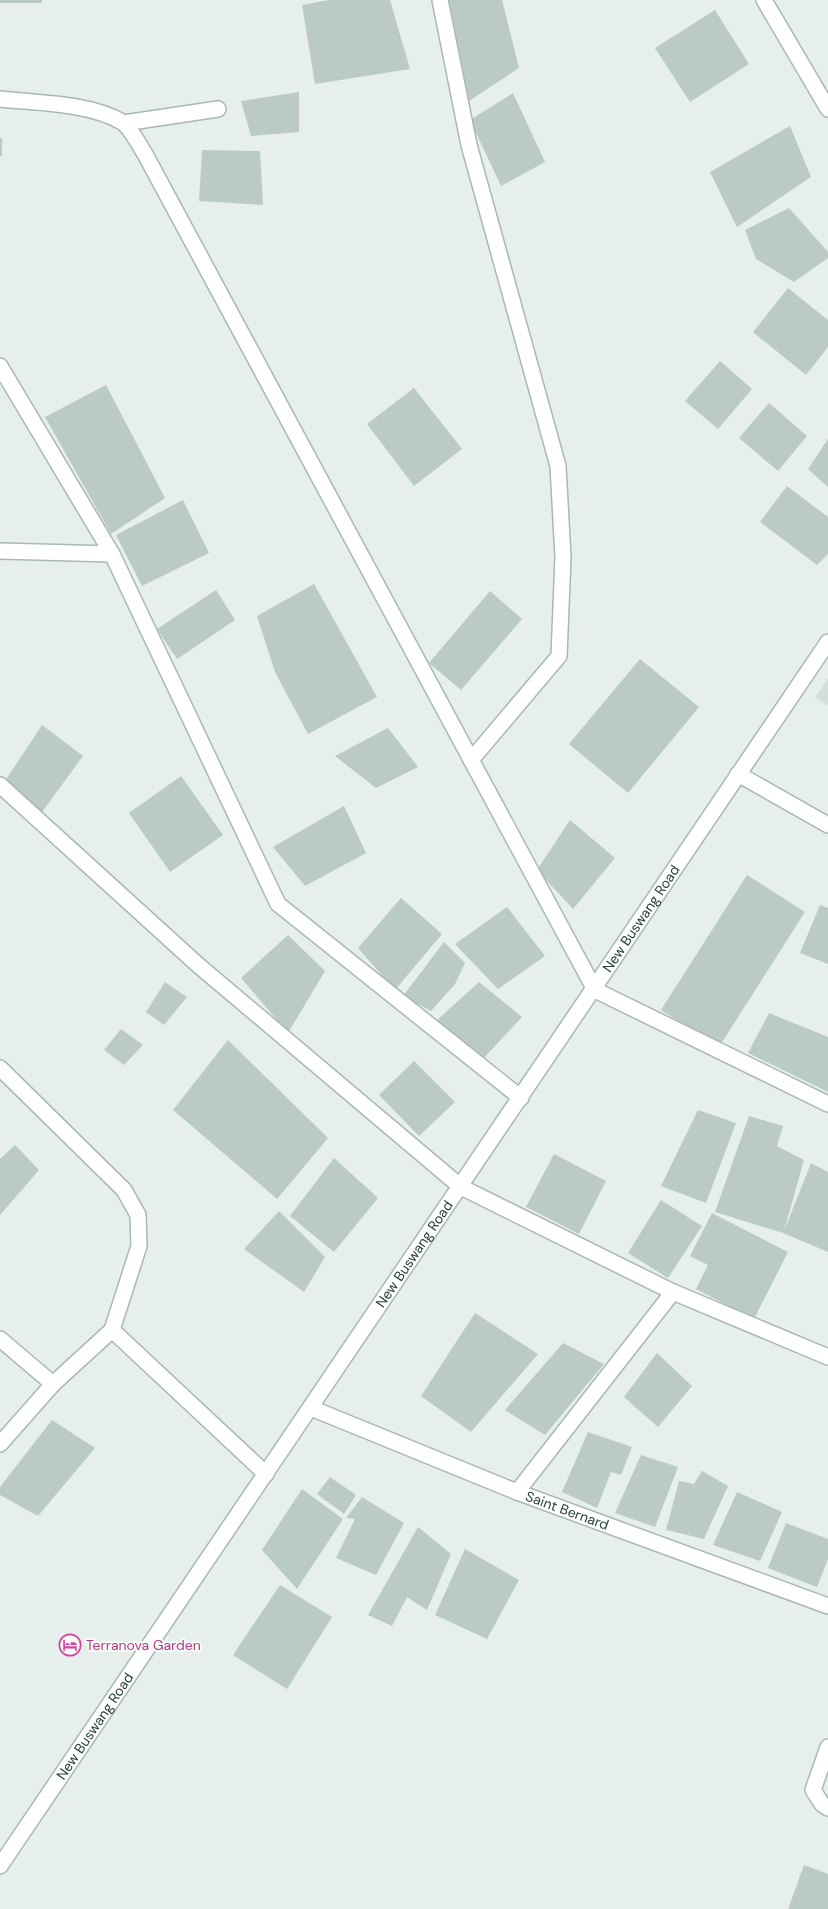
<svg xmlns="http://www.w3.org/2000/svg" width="828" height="1909" viewBox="0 0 828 1909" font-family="'DM Sans',sans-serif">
	<rect width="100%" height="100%" fill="#e6efeb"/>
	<!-- built -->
	<polygon fill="#d4dfda" points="828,678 828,705 815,698"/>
	<!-- building -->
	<g fill="#bbcac4">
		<rect x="0" y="0" width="42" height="3"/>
		<polygon points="329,0 390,0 410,69 315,84 302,5"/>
		<polygon points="449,0 502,0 519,68 469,101"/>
		<polygon points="715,10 749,64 690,102 655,48"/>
		<polygon points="299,92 299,132 251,136 241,101"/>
		<polygon points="513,93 545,162 501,186 470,120"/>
		<polygon points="790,126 811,177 737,227 710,172"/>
		<rect x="0" y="138" width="2" height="18"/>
		<polygon points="202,150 260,151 263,205 199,201"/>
		<polygon points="789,208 828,252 828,258 794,282 756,259 745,230"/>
		<polygon points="788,288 828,320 828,347 806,375 753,332"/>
		<polygon points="720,361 752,389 718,429 685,401"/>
		<polygon points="106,385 165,498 111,534 45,417"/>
		<polygon points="414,388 462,449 414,486 367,424"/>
		<polygon points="769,403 807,436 778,471 739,438"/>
		<polygon points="828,439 828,487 808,469"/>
		<polygon points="787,486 828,517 828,554 817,565 760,522"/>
		<polygon points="183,500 209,553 142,586 116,535"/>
		<polygon points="314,584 377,697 308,734 275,672 257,616"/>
		<polygon points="216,590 235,620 177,659 157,629"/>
		<polygon points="490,591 522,619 461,690 429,663"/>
		<polygon points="640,659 699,707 628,793 569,744"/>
		<polygon points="42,725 83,756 42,812 5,781"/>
		<polygon points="388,728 418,767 376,788 335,756"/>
		<polygon points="181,776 223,835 170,872 129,813"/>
		<polygon points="344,806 366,853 305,886 273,847"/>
		<polygon points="570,820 615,858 573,909 537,870"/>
		<polygon points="747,875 805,912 719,1047 661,1010"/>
		<polygon points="401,898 442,934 395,990 358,948"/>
		<polygon points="820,905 828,908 828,964 800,953"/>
		<polygon points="507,907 545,956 498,989 455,944"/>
		<polygon points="288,935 325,971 288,1033 241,978"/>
		<polygon points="444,942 465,963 455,984 431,1011 403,996"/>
		<polygon points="165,982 187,997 164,1025 146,1012"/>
		<polygon points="479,982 522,1017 483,1059 435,1022"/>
		<polygon points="769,1013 828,1037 828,1092 748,1053"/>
		<polygon points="121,1029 143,1045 124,1065 104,1050"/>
		<polygon points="228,1040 328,1138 277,1199 173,1110"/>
		<polygon points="414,1061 455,1102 419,1136 379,1095"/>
		<polygon points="698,1110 736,1123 706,1203 661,1186"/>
		<polygon points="749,1116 783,1126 777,1146 804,1160 784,1231 811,1163 828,1172 828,1252 783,1233 715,1212"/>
		<polygon points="15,1145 39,1170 0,1215 0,1159"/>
		<polygon points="554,1154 606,1181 579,1234 526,1207"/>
		<polygon points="334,1158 378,1198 334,1252 290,1216"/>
		<polygon points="661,1200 702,1226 668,1278 628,1253"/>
		<polygon points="279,1211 325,1257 304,1292 244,1249"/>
		<polygon points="712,1213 788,1252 754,1319 696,1289 708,1265 690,1256"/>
		<polygon points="475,1313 538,1354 471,1432 421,1396"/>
		<polygon points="563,1343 604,1364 545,1435 505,1410"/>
		<polygon points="657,1353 692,1386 658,1427 624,1397"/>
		<polygon points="52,1420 95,1448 38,1516 0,1495 0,1487"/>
		<polygon points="588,1432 632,1447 621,1475 611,1472 597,1508 562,1492"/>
		<polygon points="641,1455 678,1467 655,1527 615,1513"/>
		<polygon points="702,1471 728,1486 704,1539 666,1530 679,1481 694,1484"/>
		<polygon points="330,1477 356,1495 344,1514 317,1494"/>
		<polygon points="302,1489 343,1519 297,1589 262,1550"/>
		<polygon points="737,1492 782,1512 760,1561 713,1545"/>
		<polygon points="362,1497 404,1523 376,1575 336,1558 355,1519 346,1518"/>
		<polygon points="786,1523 828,1539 828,1559 817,1587 768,1568"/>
		<polygon points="418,1527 451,1554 427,1610 407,1597 392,1626 368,1615"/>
		<polygon points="465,1549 519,1580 487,1639 435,1615"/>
		<polygon points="280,1585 332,1617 287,1689 233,1655"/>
		<polygon points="804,1865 828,1874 828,1909 788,1909"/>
	</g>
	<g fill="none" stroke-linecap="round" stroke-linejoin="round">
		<!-- minor casing -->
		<g stroke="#a8b8b2" stroke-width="18">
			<g id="minor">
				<polyline points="440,0 469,145 558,466 563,557 559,656 471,760"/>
				<polyline points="764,0 828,109"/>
				<path d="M 0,99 C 37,103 90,103 122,122 C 131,128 139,145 145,154 L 595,990 L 828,1104"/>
				<polyline points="124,123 218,109"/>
				<polyline points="0,366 112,554 278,904 521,1098"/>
				<polyline points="0,551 112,554"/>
				<polyline points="738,774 828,825"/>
				<polyline points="0,785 198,965 461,1187 673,1292 828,1357"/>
				<polyline points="0,1068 124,1190 138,1215 139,1246 112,1330 266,1474"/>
				<polyline points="0,1339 53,1384"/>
				<path id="s1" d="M 311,1408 L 517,1492 L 828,1606"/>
				<polyline points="0,1444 53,1384 112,1330"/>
				<polyline points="517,1492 673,1292"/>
				<polyline points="828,1747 813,1790 822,1804 828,1808"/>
				<path id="s2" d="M 0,1866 L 828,642"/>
			</g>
		</g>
		<!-- minor -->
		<use href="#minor" stroke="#fff" stroke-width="15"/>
	</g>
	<!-- icons -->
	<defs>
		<g id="hotel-ring" transform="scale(1.125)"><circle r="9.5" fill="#f7fbf9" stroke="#d1479c" stroke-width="1.5"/><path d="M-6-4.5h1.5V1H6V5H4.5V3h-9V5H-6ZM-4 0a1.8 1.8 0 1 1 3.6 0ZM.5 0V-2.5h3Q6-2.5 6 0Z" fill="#d1479c"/></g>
	</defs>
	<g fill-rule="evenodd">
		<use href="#hotel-ring" x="70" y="1645"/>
	</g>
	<g text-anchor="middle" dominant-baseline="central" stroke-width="4" stroke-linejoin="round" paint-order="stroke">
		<!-- street labels -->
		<g font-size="14" fill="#24423a" stroke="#f7fbf9">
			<text stroke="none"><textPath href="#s2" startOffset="1144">New Buswang Road</textPath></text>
			<text stroke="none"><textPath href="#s2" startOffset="739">New Buswang Road</textPath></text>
			<text stroke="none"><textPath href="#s1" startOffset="276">Saint Bernard</textPath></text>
			<text stroke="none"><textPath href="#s2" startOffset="169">New Buswang Road</textPath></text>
		</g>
		<!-- hotel labels -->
		<g font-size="14" fill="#b23c85" stroke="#f7fbf9" text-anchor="start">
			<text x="86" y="1645">Terranova Garden</text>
		</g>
	</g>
</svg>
